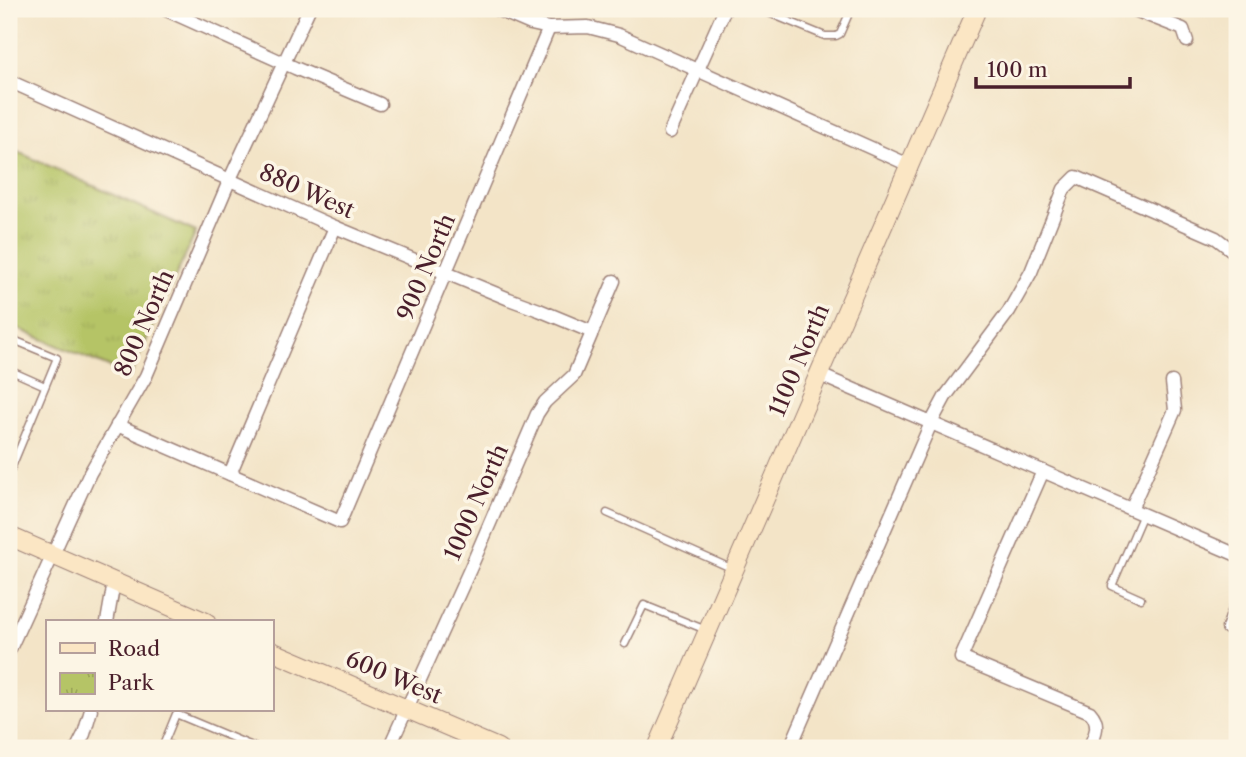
<svg xmlns="http://www.w3.org/2000/svg" width="1246" height="757" viewBox="0 0 1246 757" font-family="'Libre Caslon Text',serif">
	<defs>
		<pattern id="park-tufts" width="24" height="20" patternUnits="userSpaceOnUse" patternTransform="scale(1.75)"><rect width="24" height="20" fill="#b5c466"/><path d="M3 7l-1-3M5 7V3M7 7l1-3M15 17l-1-3M17 17v-4M19 17l1-3" fill="none" stroke="#9da859"/></pattern>
	</defs>
	<rect width="100%" height="100%" fill="#fcf5e5"/>
	<filter id="ink" filterUnits="userSpaceOnUse"><feTurbulence type="fractalNoise" baseFrequency=".0143" numOctaves="2"/><feDisplacementMap in="SourceGraphic" scale="14" xChannelSelector="R" yChannelSelector="G"/><feConvolveMatrix kernelMatrix="1 2 1 2 8 2 1 2 1" color-interpolation-filters="sRGB"/></filter>
	<filter id="wash" filterUnits="userSpaceOnUse"><feTurbulence type="fractalNoise" baseFrequency=".00686" numOctaves="4" result="noise"/><feDisplacementMap in="SourceGraphic" scale="28" xChannelSelector="R" yChannelSelector="G"/><feGaussianBlur stdDeviation="1.57" result="paint"/><feColorMatrix in="noise" values="0 0 0 0 0 0 0 0 0 0 0 0 0 0 0 0 0 1.4 0 .05"/><feComposite in="paint" operator="in"/></filter>
	<g filter="url(#wash)">
		<rect width="100%" height="100%" fill="#f3e4c7"/>
		<!-- park -->
		<polygon fill="url(#park-tufts)" stroke="#807248" stroke-width="2" points="9,148 196,232 130,376 9,325"/>
	</g>
	<g filter="url(#ink)">
		<g fill="none" stroke-linecap="round" stroke-linejoin="round">
			<!-- lane casing -->
			<g stroke="#9e8279" stroke-width="9">
				<g id="lane">
					<polyline points="759,9 825,36 836,36 840,34 851,9"/>
					<polyline points="9,338 57,358 9,474"/>
					<polyline points="9,370 45,386"/>
					<polyline points="607,513 733,569"/>
					<polyline points="1141,599 1112,586 1143,514"/>
					<polyline points="625,644 644,605 706,630"/>
					<polyline points="165,743 178,748"/>
					<polyline points="162,748 176,714 257,748"/>
				</g>
			</g>
			<!-- street casing -->
			<g stroke="#9e8279" stroke-width="15">
				<g id="street">
					<polyline points="164,9 295,68 380,104"/>
					<polyline points="496,9 531,24 549,28 588,27 619,35 909,165"/>
					<polyline points="1132,9 1183,29 1187,41"/>
					<polyline points="9,81 335,227 509,299 539,310 592,332"/>
					<polyline points="670,132 725,9"/>
					<polyline points="820,375 1237,555"/>
					<polyline points="117,425 340,522 549,28"/>
					<path d="M 1043,471 L 961,658 L 1090,712 C 1101,724 1095,735 1089,748"/>
					<polyline points="230,474 335,227"/>
					<polyline points="1131,509 1175,410 1172,382"/>
					<polyline points="1237,604 1228,628 1237,633"/>
					<polyline points="107,622 114,582"/>
					<polyline points="9,651 90,473 146,376 230,179 309,9"/>
					<polyline points="77,748 84,734 91,710"/>
					<polyline points="389,748 471,567 537,414 545,402 574,375 614,281"/>
					<polyline points="790,748 931,423 945,397 1009,311 1031,272 1064,189 1076,177 1216,238 1237,254"/>
				</g>
			</g>
			<!-- secondary casing -->
			<g stroke="#9e8279" stroke-width="20">
				<g id="secondary">
					<polyline points="9,536 206,622"/>
					<polyline points="271,651 498,748"/>
					<polyline points="657,748 977,9"/>
				</g>
			</g>
			<!-- lane -->
			<use href="#lane" stroke="#fff" stroke-width="6"/>
			<!-- street -->
			<use href="#street" stroke="#fff" stroke-width="12"/>
			<!-- secondary -->
			<use href="#secondary" stroke="#fbe6c4" stroke-width="18"/>
		</g>
	</g>
	<g text-anchor="middle" dominant-baseline="central" stroke-width="7" stroke-linejoin="round" paint-order="stroke">
		<!-- street labels -->
		<g font-size="23" fill="#4a1f2b" stroke="#fcf5e5">
			<text transform="translate(307 191) rotate(24)">880 West</text>
			<text transform="translate(426 267) rotate(-67)">900 North</text>
			<text transform="translate(144 323) rotate(-66)">800 North</text>
			<text transform="translate(799 360) rotate(-67)">1100 North</text>
			<text transform="translate(476 502) rotate(-66)">1000 North</text>
			<text transform="translate(394 677) rotate(23)">600 West</text>
		</g>
	</g>
	<!-- margin -->
	<rect width="1246" height="757" fill="none" stroke="#fcf5e5" stroke-width="35"/>
	<!-- legend -->
	<rect x="46" y="620" width="228" height="91" fill="#fcf5e5" stroke="#b59f9b" stroke-width="2"/>
	<rect x="60" y="643" width="35" height="10" fill="#fbe6c4" stroke="#b59f9b" stroke-width="2"/>
	<text x="108" y="656" font-size="21" fill="#4a1f2b">Road</text>
	<rect x="60" y="673" width="35" height="21" fill="url(#park-tufts)" stroke="#b59f9b" stroke-width="2"/>
	<text x="108" y="690" font-size="21" fill="#4a1f2b">Park</text>
	<!-- scale -->
	<path d="M976 77v10h154v-10" fill="none" stroke="#4a1f2b" stroke-width="3.5"/>
	<text x="987" y="77" font-size="21" fill="#4a1f2b" stroke="#fcf5e5" stroke-width="5" paint-order="stroke">100 m</text>
</svg>
